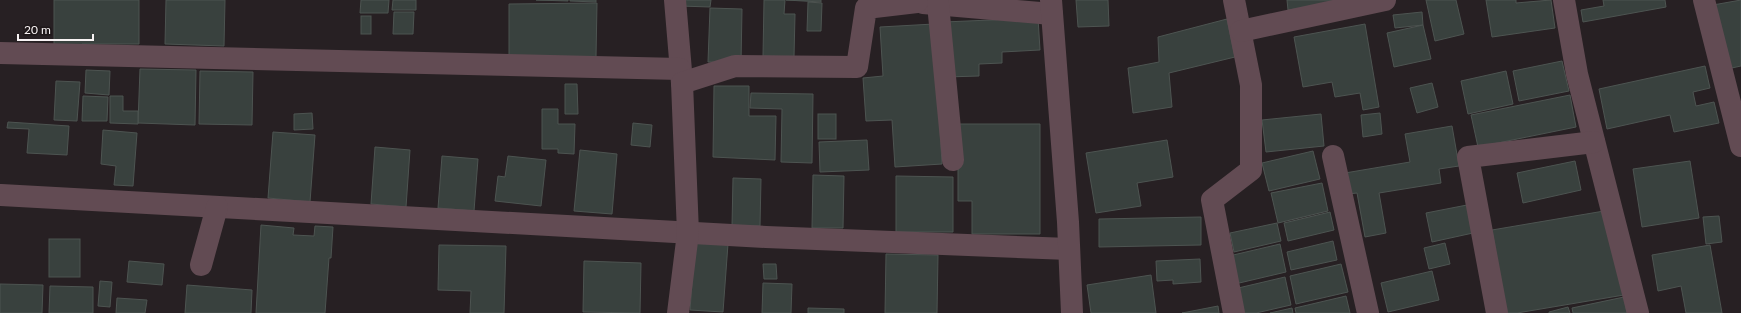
<svg xmlns="http://www.w3.org/2000/svg" width="1741" height="313" viewBox="0 0 1741 313" font-family="Lato,sans-serif">
	<rect width="100%" height="100%" fill="#272023"/>
	<!-- building -->
	<g fill="#39413e" stroke="#4d5451">
		<polygon points="54,0 139,0 139,44 82,44 82,47 54,46"/>
		<polygon points="166,0 225,0 224,46 165,44"/>
		<polygon points="361,0 389,0 388,13 360,13"/>
		<polygon points="393,0 416,0 416,10 392,10"/>
		<polygon points="536,0 568,0 568,1"/>
		<polygon points="570,0 596,0 596,2 570,1"/>
		<polygon points="681,0 711,0 710,7 680,6"/>
		<polygon points="764,0 785,0 784,14 795,14 794,57 763,56"/>
		<polygon points="786,0 821,0 821,2"/>
		<polygon points="1076,0 1108,0 1109,26 1078,27"/>
		<polygon points="1287,0 1358,0 1288,10"/>
		<polygon points="1426,0 1456,0 1464,34 1435,41"/>
		<polygon points="1486,0 1516,0 1516,3 1551,0 1555,28 1492,37"/>
		<polygon points="1603,0 1665,0 1666,7 1583,22 1581,10 1604,6"/>
		<polygon points="1741,0 1741,66 1727,69 1713,5"/>
		<polygon points="808,2 822,3 821,31 807,31"/>
		<polygon points="597,3 596,57 509,57 509,4"/>
		<polygon points="710,8 742,9 741,63 708,62"/>
		<polygon points="394,12 414,12 413,34 393,34"/>
		<polygon points="1422,12 1423,25 1395,28 1393,15"/>
		<rect x="361" y="16" width="10" height="18"/>
		<polygon points="1038,18 1040,50 1002,52 1002,63 979,64 979,76 946,77 944,22"/>
		<polygon points="1227,19 1235,57 1169,73 1172,107 1133,113 1128,68 1159,62 1158,37"/>
		<polygon points="934,24 942,164 895,167 892,120 866,121 863,78 883,76 880,27"/>
		<polygon points="1365,24 1379,107 1363,110 1360,93 1335,97 1332,82 1303,87 1294,37"/>
		<polygon points="1423,25 1431,59 1394,67 1387,33"/>
		<polygon points="1562,61 1569,91 1519,101 1513,71"/>
		<polygon points="1705,66 1710,88 1693,92 1696,106 1714,102 1719,123 1674,132 1670,115 1607,129 1599,89"/>
		<polygon points="140,69 196,70 195,125 138,123"/>
		<polygon points="86,70 110,71 109,95 85,93"/>
		<polygon points="200,71 253,72 252,125 199,124"/>
		<polygon points="1506,71 1513,104 1468,114 1461,81"/>
		<polygon points="56,81 80,82 77,121 54,120"/>
		<polygon points="1432,83 1438,107 1417,113 1410,88"/>
		<polygon points="565,84 577,84 578,114 565,114"/>
		<polygon points="714,86 749,86 749,116 776,116 775,160 713,157"/>
		<polygon points="751,93 813,94 812,163 781,162 782,109 750,108"/>
		<polygon points="1570,95 1576,127 1478,147 1471,115"/>
		<polygon points="83,96 108,97 107,121 82,121"/>
		<polygon points="110,96 123,96 123,111 138,111 138,124 110,123"/>
		<polygon points="542,109 558,109 558,124 575,124 574,154 558,153 558,149 542,149"/>
		<polygon points="312,113 313,129 294,130 294,114"/>
		<polygon points="1380,113 1382,134 1363,137 1361,115"/>
		<rect x="818" y="114" width="18" height="25"/>
		<polygon points="1321,114 1324,146 1266,152 1262,120"/>
		<polygon points="8,122 69,126 67,155 27,153 29,129 7,128"/>
		<polygon points="633,123 652,125 650,147 631,145"/>
		<polygon points="958,124 1040,124 1040,234 972,234 972,201 958,201"/>
		<polygon points="1452,126 1459,166 1439,169 1441,183 1379,193 1386,233 1365,237 1357,193 1348,194 1345,173 1410,162 1405,134"/>
		<polygon points="103,130 137,133 133,186 114,185 116,166 101,164"/>
		<polygon points="273,132 315,135 310,202 268,198"/>
		<polygon points="867,140 869,170 820,172 819,142"/>
		<polygon points="1167,140 1173,177 1137,183 1141,206 1096,213 1086,153"/>
		<polygon points="375,147 410,150 406,207 371,204"/>
		<polygon points="580,150 617,154 612,214 574,211"/>
		<polygon points="1313,151 1320,179 1269,191 1262,163"/>
		<polygon points="442,156 478,159 474,211 438,208"/>
		<polygon points="508,156 546,160 541,206 495,201 498,176 505,177"/>
		<polygon points="1575,161 1581,190 1523,203 1517,173"/>
		<polygon points="1690,161 1699,218 1642,227 1633,169"/>
		<polygon points="813,175 844,176 843,228 812,228"/>
		<polygon points="896,176 953,177 953,232 896,232"/>
		<polygon points="733,178 761,179 760,226 732,226"/>
		<polygon points="1322,183 1328,211 1278,223 1271,193"/>
		<polygon points="1467,205 1473,233 1432,242 1426,213"/>
		<polygon points="1610,210 1624,295 1517,313 1506,313 1492,230"/>
		<polygon points="1330,212 1334,230 1288,241 1284,223"/>
		<polygon points="1719,216 1722,242 1706,244 1703,217"/>
		<polygon points="1201,217 1201,245 1099,247 1099,219"/>
		<polygon points="1277,223 1281,241 1234,252 1230,233"/>
		<polygon points="261,225 294,228 293,235 314,236 315,226 333,227 331,258 329,258 325,313 256,313"/>
		<rect x="49" y="239" width="31" height="38"/>
		<polygon points="1333,241 1337,260 1291,270 1287,252"/>
		<polygon points="695,242 728,244 723,312 690,310"/>
		<polygon points="1445,243 1450,264 1429,269 1424,248"/>
		<polygon points="1280,244 1286,272 1235,284 1229,256"/>
		<polygon points="439,245 506,246 504,313 470,313 471,291 438,290"/>
		<polygon points="1710,245 1722,313 1686,313 1681,286 1658,291 1652,255"/>
		<polygon points="886,254 938,255 937,313 885,313"/>
		<polygon points="1200,259 1201,282 1173,284 1173,280 1157,281 1156,261"/>
		<polygon points="129,261 164,264 162,285 127,282"/>
		<polygon points="584,261 641,263 640,313 583,312"/>
		<polygon points="763,264 776,264 777,279 764,279"/>
		<polygon points="1341,264 1348,292 1296,304 1290,276"/>
		<polygon points="1432,271 1439,300 1388,312 1381,283"/>
		<polygon points="1151,275 1156,313 1091,313 1087,285"/>
		<polygon points="1285,277 1291,305 1256,313 1240,313 1234,289"/>
		<polygon points="100,281 112,282 110,307 98,306"/>
		<polygon points="763,283 792,284 791,313 762,313"/>
		<polygon points="0,284 43,285 42,313 0,313"/>
		<polygon points="187,285 252,290 251,313 185,313"/>
		<polygon points="50,286 93,287 93,313 49,313"/>
		<polygon points="1346,296 1350,313 1296,313 1295,308"/>
		<polygon points="1624,297 1627,313 1573,313 1572,308"/>
		<polygon points="117,298 147,300 145,313 116,313"/>
		<polygon points="1218,306 1219,313 1182,313"/>
		<polygon points="1568,307 1570,313 1549,313 1549,312"/>
		<polygon points="808,308 844,309 844,313 808,313"/>
		<polygon points="1292,308 1293,313 1270,313"/>
	</g>
	<g fill="none" stroke-linecap="round" stroke-linejoin="round">
		<!-- minor -->
		<g stroke="#624b53" stroke-width="22">
			<polyline points="675,0 682,83"/>
			<polyline points="1234,0 1251,85 1251,170 1212,200 1234,313"/>
			<polyline points="1564,0 1577,74 1638,313"/>
			<polyline points="1704,0 1741,146"/>
			<polyline points="923,3 1052,14"/>
			<polyline points="938,4 953,160"/>
			<polyline points="1241,31 1385,0"/>
			<polyline points="0,53 680,69"/>
			<polyline points="1333,156 1368,313"/>
			<polyline points="1,195 766,237 1069,249"/>
			<polyline points="201,265 217,207"/>
			<polyline points="678,313 688,233 682,83 735,66 857,67 866,8 917,2"/>
			<polyline points="1497,313 1468,157 1594,142"/>
		</g>
		<!-- tertiary -->
		<polyline stroke="#624b53" stroke-width="22" points="1051,0 1068,222 1072,313"/>
	</g>
	<!-- scale -->
	<path d="M18 34v6h75v-6" fill="none" stroke="#f8f3f4" stroke-width="2"/>
	<text x="24" y="34" font-size="12" fill="#f8f3f4" stroke="#1e1719" stroke-width="3" paint-order="stroke">20 m</text>
</svg>
